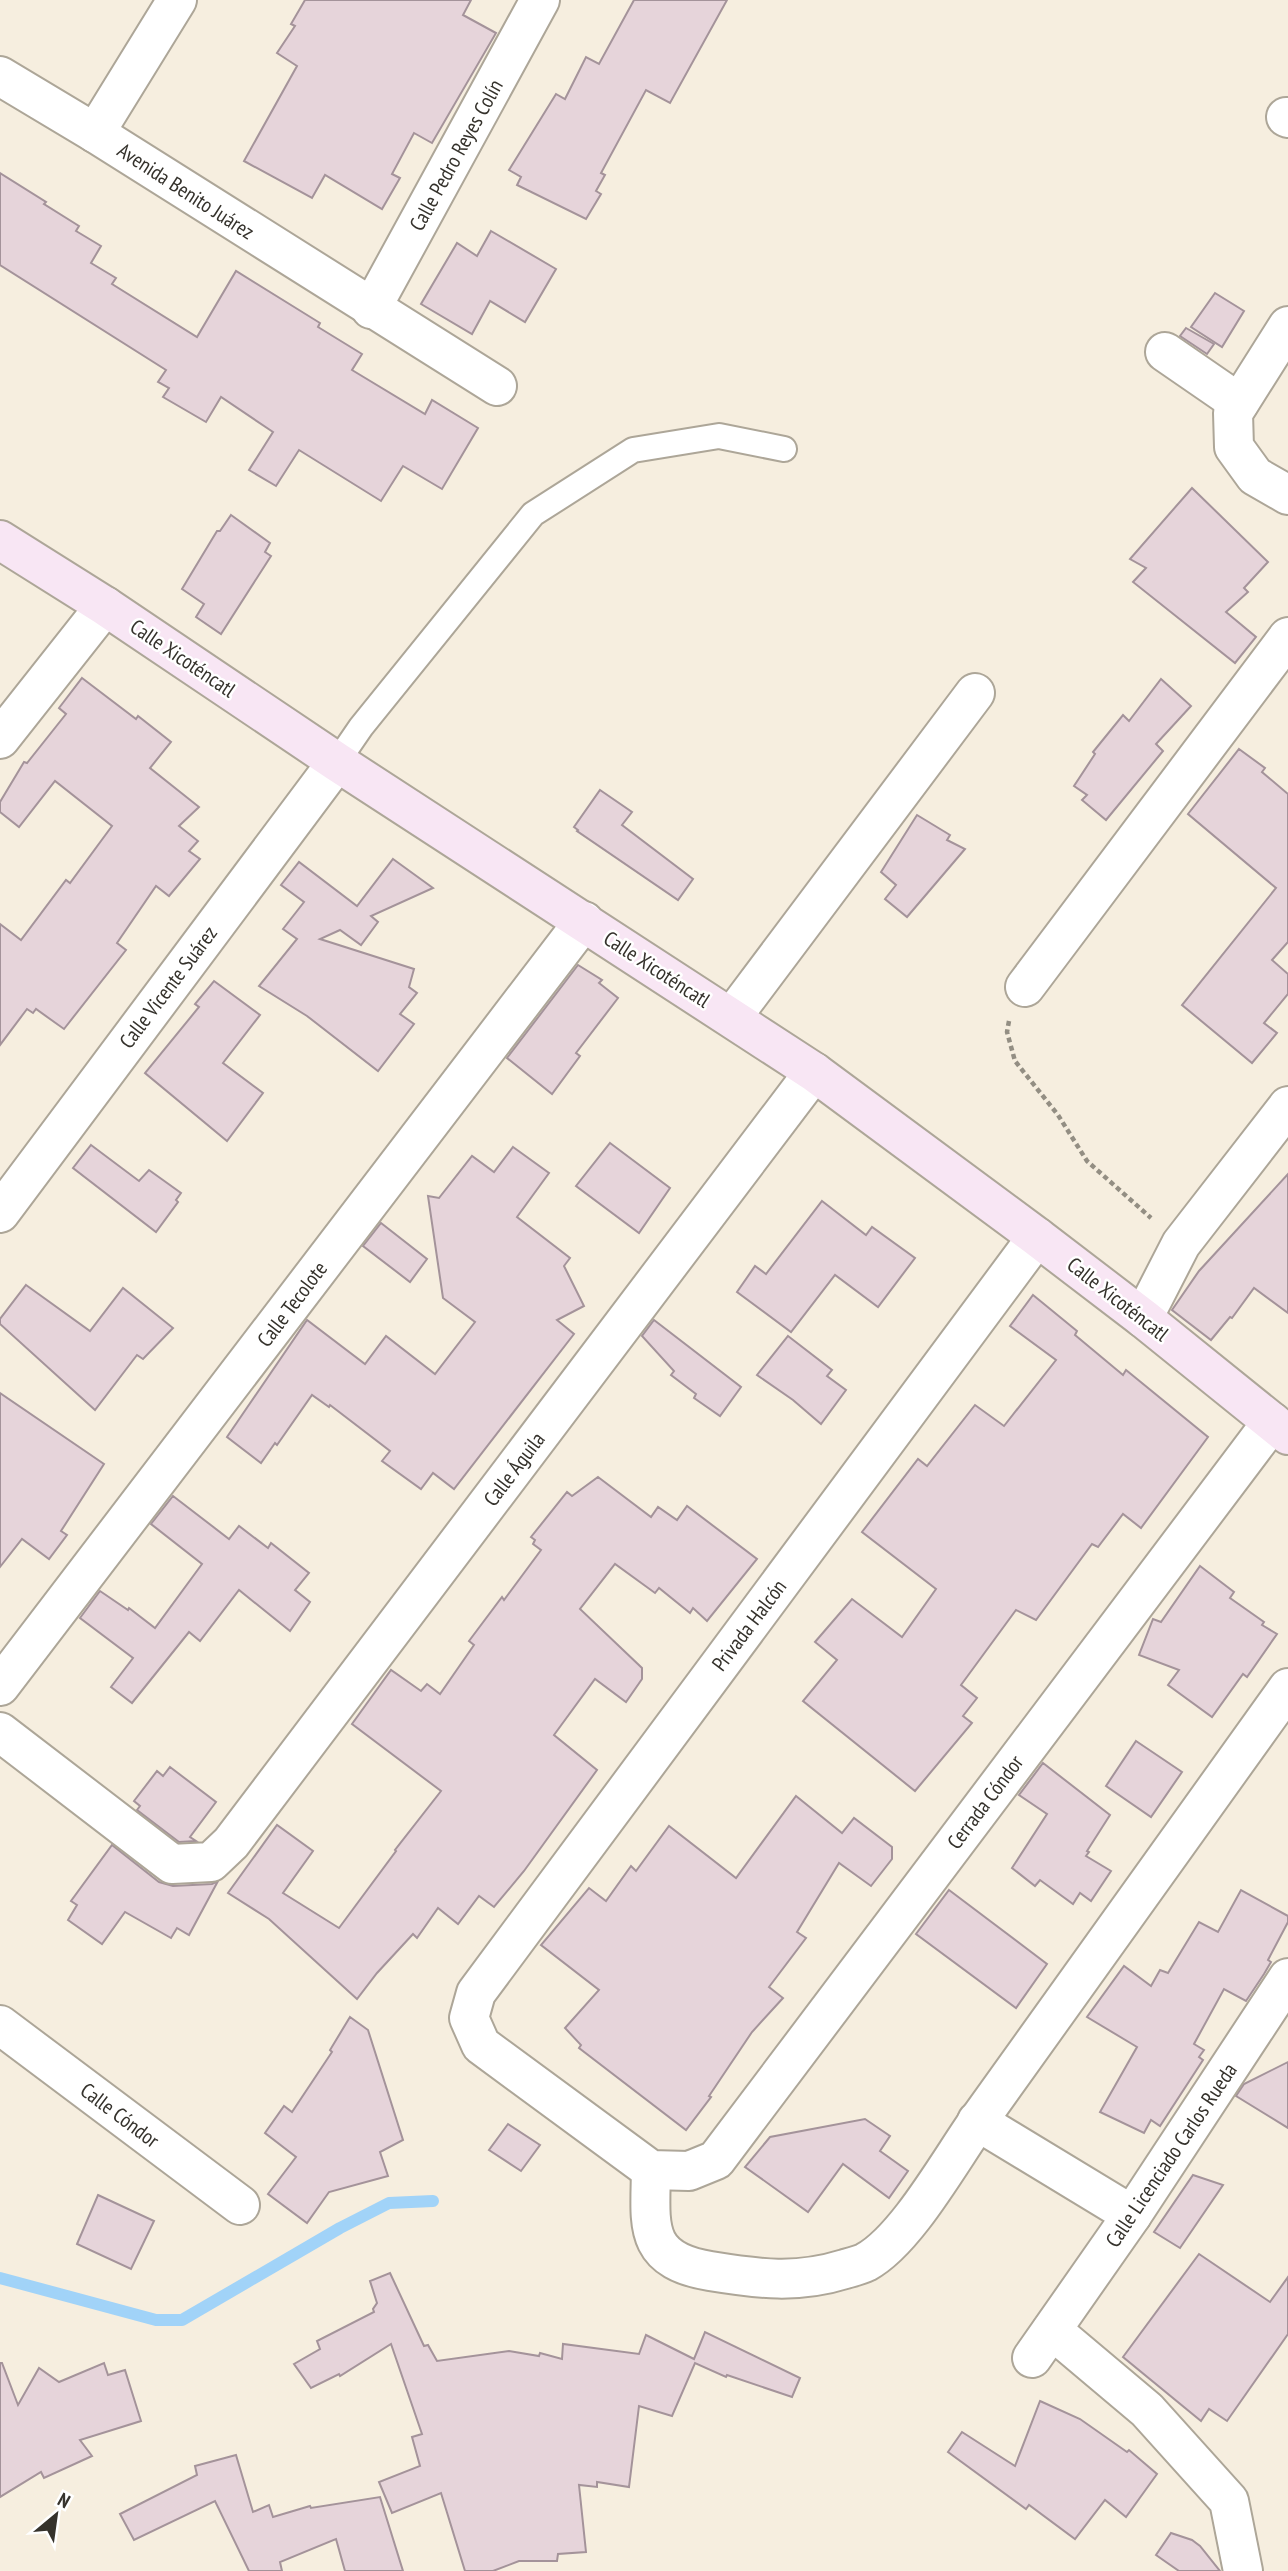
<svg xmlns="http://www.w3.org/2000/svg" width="1288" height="2571" viewBox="0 0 1288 2571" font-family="'PT Sans Narrow',sans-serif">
	<rect width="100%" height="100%" fill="#f6eedf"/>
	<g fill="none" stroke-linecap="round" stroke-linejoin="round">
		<!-- stream -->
		<polyline stroke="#a1d3f8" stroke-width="12" points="0,2278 156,2320 182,2320 340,2228 389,2203 433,2201"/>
	</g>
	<!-- building -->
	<g fill="#e6d4da" stroke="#a4939a" stroke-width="2">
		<polygon points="305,0 471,0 463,15 496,33 432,143 414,133 392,174 400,178 382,209 325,175 312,198 244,161 297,66 277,53 295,26 291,24"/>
		<polygon points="634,0 727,0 670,103 646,90 601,173 605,175 596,191 601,194 586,219 517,185 521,177 509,170 556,94 565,99 586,57 599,64"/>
		<polygon points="0,173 46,202 44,204 79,226 76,231 101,246 91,263 116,278 112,284 197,337 236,271 320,323 318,327 362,354 352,370 425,414 432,400 478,428 442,489 403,466 381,501 299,450 276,486 249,470 273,432 221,397 206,422 163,397 169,388 158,382 166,370 0,265"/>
		<polygon points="491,231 556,269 525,322 490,301 472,334 421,304 457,243 477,256"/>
		<polygon points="1215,293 1244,311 1222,347 1191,327"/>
		<polygon points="1186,328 1214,344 1207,354 1180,336"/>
		<polygon points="1192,488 1268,562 1244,588 1248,592 1226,612 1256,637 1235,663 1133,582 1146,568 1130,559"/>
		<polygon points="231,515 270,543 265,552 271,556 221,634 196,617 204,604 182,589 217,531 220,531"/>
		<polygon points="82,678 136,719 138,716 171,742 150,768 199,807 179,826 198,841 189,851 200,859 169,896 156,886 117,943 126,950 64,1029 36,1009 33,1013 27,1009 0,1045 0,924 21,940 66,880 70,883 112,826 55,781 19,827 0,812 0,802 24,762 27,763 66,714 59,708"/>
		<polygon points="1161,679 1191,706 1156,744 1163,751 1106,820 1082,800 1087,795 1074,786 1095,754 1093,752 1123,715 1129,721"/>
		<polygon points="1239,749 1265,768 1262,772 1288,794 1288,942 1272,960 1288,974 1288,994 1264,1023 1277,1033 1252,1063 1182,1005 1276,888 1188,814"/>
		<polygon points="600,790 632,812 622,825 693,879 678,900 577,831 578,830 574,827"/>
		<polygon points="917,815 950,835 947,840 965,849 907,917 885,899 896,885 881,872"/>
		<polygon points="393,859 433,888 371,916 378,922 361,945 340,930 320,939 414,969 409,987 417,993 400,1014 414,1024 378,1071 307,1016 259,986 297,939 283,929 304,902 281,885 299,862 357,906"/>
		<polygon points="578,965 602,980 599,983 618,998 576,1053 580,1056 552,1094 507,1058"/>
		<polygon points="214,981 260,1015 223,1063 263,1093 227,1141 145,1073 199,1007 195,1004"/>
		<polygon points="610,1143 670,1188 639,1233 576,1186"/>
		<polygon points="91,1145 139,1181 149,1170 181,1193 176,1200 178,1202 156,1232 73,1168"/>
		<polygon points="513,1147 549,1173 517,1217 570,1258 564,1266 584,1306 557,1320 574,1334 454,1489 433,1473 421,1489 382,1461 390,1451 330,1405 329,1407 312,1395 277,1445 275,1443 261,1463 227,1437 307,1320 365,1364 386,1336 435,1374 475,1322 443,1298 428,1196 439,1198 472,1156 494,1172"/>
		<polygon points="1288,1174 1288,1313 1254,1288 1232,1318 1230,1317 1211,1340 1172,1310 1199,1271"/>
		<polygon points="822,1201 866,1235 872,1227 915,1258 878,1307 835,1275 791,1332 737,1292 755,1266 766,1274"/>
		<polygon points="381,1223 427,1259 410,1282 363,1246"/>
		<polygon points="26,1285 90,1331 123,1288 173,1328 143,1359 137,1355 95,1410 0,1324 0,1319"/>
		<polygon points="1033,1295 1077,1331 1075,1335 1123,1375 1126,1370 1208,1437 1141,1528 1123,1514 1098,1547 1092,1544 1036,1620 1016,1610 961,1685 977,1698 963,1716 972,1723 915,1791 803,1701 837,1660 815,1642 852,1599 902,1637 936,1589 862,1532 918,1459 927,1466 975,1405 1004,1426 1056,1360 1010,1326"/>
		<polygon points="654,1320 741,1387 720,1416 694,1398 696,1394 671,1375 674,1371 642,1336"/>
		<polygon points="788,1336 832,1370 827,1376 846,1390 821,1424 793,1400 757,1375"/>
		<polygon points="0,1393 104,1464 61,1531 67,1535 49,1559 22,1539 0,1567"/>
		<polygon points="598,1477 651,1517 658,1507 677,1520 687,1506 757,1559 707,1621 693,1608 690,1613 659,1588 655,1593 615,1564 580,1609 642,1668 642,1679 626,1702 595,1679 554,1735 597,1770 524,1871 494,1907 479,1896 458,1924 438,1908 417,1938 413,1934 377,1973 357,1999 269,1919 228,1893 277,1825 313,1851 283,1893 339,1928 396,1851 395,1850 441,1791 352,1724 391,1670 421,1691 427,1684 440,1694 474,1645 469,1641 502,1597 504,1600 541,1550 533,1544 535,1540 531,1537 567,1492 572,1496"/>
		<polygon points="173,1496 229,1539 239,1526 268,1548 271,1543 309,1573 295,1590 310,1602 290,1631 239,1590 200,1641 189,1632 132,1703 111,1687 133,1658 80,1618 100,1591 128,1610 129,1608 155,1628 202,1564 151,1524"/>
		<polygon points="1200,1566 1234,1592 1230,1598 1264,1622 1262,1625 1277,1634 1247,1677 1243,1674 1212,1717 1168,1685 1179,1670 1139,1655 1153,1619 1161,1622"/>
		<polygon points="1136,1741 1182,1772 1151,1817 1106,1786"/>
		<polygon points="1043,1763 1110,1815 1087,1851 1089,1852 1086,1856 1111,1871 1091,1901 1080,1893 1073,1904 1040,1880 1035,1886 1012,1868 1047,1814 1019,1795"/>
		<polygon points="170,1767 216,1802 190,1837 196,1841 179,1842 137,1810 140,1806 134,1801 157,1771 163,1776"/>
		<polygon points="796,1796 842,1833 854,1818 892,1847 892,1859 871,1886 839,1863 797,1932 806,1938 769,1987 783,1998 752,2032 709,2096 711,2097 686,2130 579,2048 581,2045 565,2028 599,1990 541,1945 589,1888 606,1901 631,1866 636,1871 669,1826 736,1878"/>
		<polygon points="112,1845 159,1882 173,1886 212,1884 218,1881 189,1935 177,1928 171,1938 125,1912 102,1944 68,1920 77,1905 71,1901"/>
		<polygon points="949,1890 1047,1964 1016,2008 916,1934"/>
		<polygon points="1241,1890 1288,1916 1288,1922 1268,1960 1271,1962 1264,1974 1246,2001 1224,1989 1194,2044 1204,2050 1199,2057 1203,2060 1160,2126 1151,2120 1144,2133 1100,2112 1137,2047 1087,2017 1124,1966 1151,1986 1160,1970 1168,1973 1199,1922 1218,1932"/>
		<polygon points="350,2017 368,2030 403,2140 380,2152 388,2176 329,2192 307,2223 268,2194 296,2157 265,2133 284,2106 292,2112 332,2052 330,2050"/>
		<polygon points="1288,2062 1288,2128 1236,2096 1244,2084"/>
		<polygon points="865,2119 890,2136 880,2151 908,2171 889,2198 843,2164 808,2212 745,2167 770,2137"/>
		<polygon points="508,2124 540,2145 521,2171 489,2150"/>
		<polygon points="1193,2175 1223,2185 1180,2248 1154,2232"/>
		<polygon points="98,2195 154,2221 131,2269 77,2244"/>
		<polygon points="1199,2254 1270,2302 1288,2277 1288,2334 1227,2421 1209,2409 1201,2421 1123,2357"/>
		<polygon points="390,2273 424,2346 428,2345 437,2361 509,2351 539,2356 540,2353 562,2359 563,2344 639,2354 646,2335 694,2359 705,2332 800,2378 792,2397 727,2375 726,2377 695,2363 672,2416 639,2406 629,2487 597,2482 597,2487 579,2485 586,2552 558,2554 557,2561 519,2561 493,2571 465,2571 441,2493 392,2513 379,2482 420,2466 412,2437 422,2434 391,2344 340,2376 339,2374 311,2388 294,2364 320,2349 317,2341 374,2312 373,2309 377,2303 370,2281"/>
		<polygon points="0,2363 2,2363 18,2405 39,2368 59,2382 104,2363 108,2375 125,2370 141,2421 80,2440 92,2456 44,2478 41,2472 0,2497"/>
		<polygon points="1040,2401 1080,2419 1127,2452 1129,2450 1157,2474 1126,2517 1105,2500 1075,2539 1029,2505 1026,2509 948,2452 962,2432 1015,2466"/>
		<polygon points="236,2455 253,2512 269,2505 273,2517 310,2506 311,2508 380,2497 403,2571 345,2571 336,2539 280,2562 282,2571 249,2571 215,2501 134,2540 120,2514 197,2475 195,2466"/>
		<polygon points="1171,2533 1192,2540 1200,2546 1220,2571 1179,2571 1156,2555"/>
	</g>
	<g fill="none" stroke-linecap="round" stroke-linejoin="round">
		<!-- lane casing -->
		<g stroke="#ada698" stroke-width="28">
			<polyline id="lane" points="337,762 361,727 533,514 633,450 719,436 784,449"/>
		</g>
		<!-- street casing -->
		<g stroke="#ada698" stroke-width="42">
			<g id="street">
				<polyline points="0,76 95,133 497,386"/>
				<polyline points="1286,117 1288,118"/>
				<polyline points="95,133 177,0"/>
				<polyline points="371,309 540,0"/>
				<polyline points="1288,326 1233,413 1234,447 1255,476 1288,495"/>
				<polyline points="1165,352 1239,403"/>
				<polyline points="0,739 105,606"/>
				<polyline points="1025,987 1288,637"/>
				<polyline points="732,1017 975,693"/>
				<polyline points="0,1213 337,762"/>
				<polyline points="1037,1237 476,1993 469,2018 481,2045 651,2170 689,2171 716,2160 1272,1422"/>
				<polyline points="1143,1318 1181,1244 1288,1106"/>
				<polyline points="0,1686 584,921"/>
				<polyline points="0,1732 172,1864 211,1862 231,1843 814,1072"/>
				<polyline points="0,2025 240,2205"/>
				<polyline points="977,2121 1132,2215"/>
				<path d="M 651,2170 C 650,2226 643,2260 710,2271 C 759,2279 797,2284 845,2269 C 852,2267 860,2265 866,2262 C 908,2239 953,2155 983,2114 C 1084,1972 1186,1830 1288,1688"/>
				<polyline points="1052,2330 1147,2410 1229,2501 1243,2571"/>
				<polyline points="1032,2358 1132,2215 1288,1978"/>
			</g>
		</g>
		<!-- secondary casing -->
		<g stroke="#ada698" stroke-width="42">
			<polyline id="secondary" points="0,540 105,606 337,762 814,1072 1037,1237 1143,1318 1288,1435"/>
		</g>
		<!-- path -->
		<polyline stroke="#938e83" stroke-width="4.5" stroke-dasharray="5 3.5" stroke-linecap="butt" points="1009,1021 1007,1032 1015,1061 1058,1115 1087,1161 1151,1218"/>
		<!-- lane -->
		<use href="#lane" stroke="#fff" stroke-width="24"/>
		<!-- street -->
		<use href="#street" stroke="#fff" stroke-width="38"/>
		<!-- secondary -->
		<use href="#secondary" stroke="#f8e6f4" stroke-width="38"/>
	</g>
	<g text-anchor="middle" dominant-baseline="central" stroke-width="5" stroke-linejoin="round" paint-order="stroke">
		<!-- street labels -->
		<g font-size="21" fill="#35322c" stroke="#fff">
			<text transform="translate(456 155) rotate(-61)">Calle Pedro Reyes Colín</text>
			<text transform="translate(186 191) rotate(33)">Avenida Benito Juárez</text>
			<text transform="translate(183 658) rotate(34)">Calle Xicoténcatl</text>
			<text transform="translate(657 969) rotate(33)">Calle Xicoténcatl</text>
			<text transform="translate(168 987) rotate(-53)">Calle Vicente Suárez</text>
			<text transform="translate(1118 1299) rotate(38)">Calle Xicoténcatl</text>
			<text transform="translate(292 1304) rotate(-53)">Calle Tecolote</text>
			<text transform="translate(514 1469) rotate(-53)">Calle Águila</text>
			<text transform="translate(749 1625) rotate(-53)">Privada Halcón</text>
			<text transform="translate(985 1802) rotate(-53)">Cerrada Cóndor</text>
			<text transform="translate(120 2115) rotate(37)">Calle Cóndor</text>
			<text transform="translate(1171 2155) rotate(-56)">Calle Licenciado Carlos Rueda</text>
		</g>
	</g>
	<!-- north arrow -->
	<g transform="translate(56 2515) rotate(29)" stroke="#ffffff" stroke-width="5" paint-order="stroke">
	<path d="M0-5L12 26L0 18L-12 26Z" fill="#35322c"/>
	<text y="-10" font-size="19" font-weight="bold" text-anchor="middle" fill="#35322c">N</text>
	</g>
</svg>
